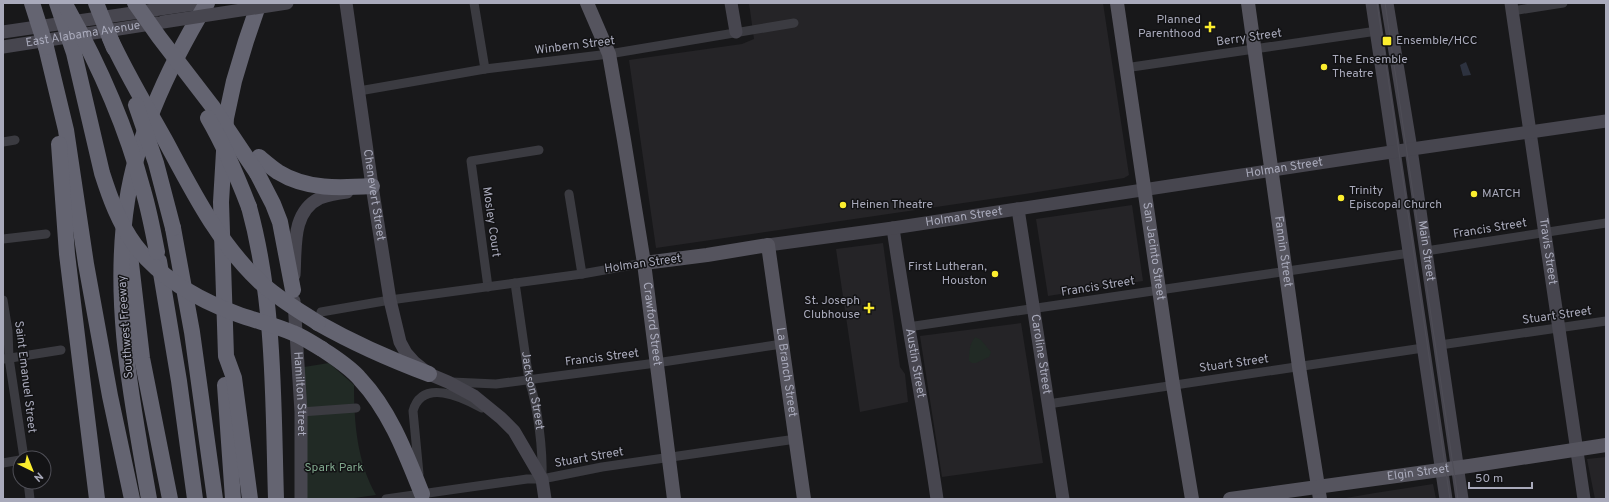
<svg xmlns="http://www.w3.org/2000/svg" width="1609" height="502" viewBox="0 0 1609 502" font-family="Overpass,sans-serif">
	<rect width="100%" height="100%" fill="#18181a"/>
	<!-- built -->
	<g fill="#252427">
		<polygon points="749,3 1103,3 1129,175 1124,178 1025,194 656,248 629,60 742,44 754,39"/>
		<polygon points="1132,205 1143,281 1048,296 1036,219"/>
		<polygon points="883,243 900,367 905,374 908,402 860,412 836,249"/>
		<polygon points="1021,323 1043,463 942,477 920,336"/>
		<polygon points="1606,457 1606,499 1595,499 1587,459"/>
		<polygon points="1433,484 1436,499 1340,499 1375,493"/>
	</g>
	<!-- green -->
	<g fill="#212a25">
		<path d="M 975,337 L 981,340 L 991,352 L 989,357 L 976,363 L 972,363 L 969,361 C 969,352 969,345 975,337 Z"/>
		<path d="M 329,363 L 354,385 C 354,423 357,462 376,495 L 347,499 L 305,499 L 304,367 Z"/>
	</g>
	<!-- water -->
	<polygon fill="#2d323f" points="1466,62 1471,75 1463,76 1460,65"/>
	<g fill="none" stroke-linecap="round" stroke-linejoin="round">
		<!-- street -->
		<g stroke="#3b3b41" stroke-width="9">
			<polyline points="474,3 485,69"/>
			<polyline points="1512,11 1563,3"/>
			<polyline points="1125,68 1377,31"/>
			<polyline points="359,91 485,69 609,54 794,23"/>
			<polyline points="3,142 15,140"/>
			<polyline points="569,194 582,274"/>
			<polyline points="3,239 46,234"/>
			<polyline points="1426,251 1606,223"/>
			<path id="s1" d="M 515,283 L 529,380 C 538,407 543,450 542,479"/>
			<polyline points="488,287 471,161 539,150"/>
			<polyline points="3,300 8,331 9,358 24,458"/>
			<polyline points="321,312 390,300 582,274 644,263"/>
			<polyline points="908,327 1410,253"/>
			<polyline points="1440,345 1606,321"/>
			<polyline points="4,359 61,350"/>
			<polyline points="452,382 496,384 656,363 782,344"/>
			<polyline points="1048,404 1423,348"/>
			<polyline points="301,412 356,408"/>
			<polyline points="3,463 20,460"/>
			<path d="M 419,474 L 413,411 C 422,378 462,397 482,408"/>
			<polyline points="28,482 30,499"/>
			<polyline points="386,499 527,479 542,479 602,467 796,439"/>
		</g>
		<!-- secondary -->
		<g stroke="#47464f" stroke-width="13">
			<path id="s2" d="M 346,3 L 372,186 L 390,300 L 400,342 L 406,353 L 414,362 L 429,374 L 448,382 L 474,396 L 501,418 L 514,431 L 542,479 L 545,499"/>
			<polyline points="731,3 736,32"/>
			<polyline points="1372,3 1446,499"/>
			<path id="s3" d="M 1387,3 L 1411,149 L 1462,499"/>
			<path id="s4" d="M 1511,3 L 1584,499"/>
			<polyline points="3,32 201,3"/>
			<path id="s5" d="M 3,47 L 157,23"/>
			<path id="s6" d="M 1018,209 L 1063,499"/>
			<path id="s7" d="M 893,228 C 906,319 924,408 937,499"/>
			<path id="s8" d="M 768,245 L 893,228 L 1398,151 L 1606,121"/>
			<path d="M 294,275 C 296,248 291,212 320,198 C 328,195 338,193 347,192"/>
			<path id="s9" d="M 294,301 L 301,412 L 301,499"/>
		</g>
		<!-- primary -->
		<g stroke="#55545e" stroke-width="14">
			<path id="s10" d="M 587,3 L 609,54 L 624,140 L 644,263 L 674,499"/>
			<path id="s11" d="M 1117,3 L 1173,385 L 1192,499"/>
			<path id="s12" d="M 1248,3 L 1299,367 L 1320,499"/>
			<path id="s13" d="M 644,263 L 707,255 L 768,245 L 804,499"/>
			<path id="s14" d="M 1230,499 L 1469,466 L 1606,445"/>
		</g>
		<!-- highway -->
		<g stroke="#646471" stroke-width="16">
			<polyline points="46,47 66,130 86,264 110,396 132,499"/>
			<polyline points="59,144 67,254 97,499"/>
			<path d="M 259,157 C 265,162 272,168 278,172 C 307,190 340,188 372,186"/>
			<polyline points="257,173 273,204 280,222 293,290"/>
			<path d="M 249,207 C 275,302 273,401 276,499"/>
			<polyline points="173,228 192,332 215,499"/>
			<polyline points="130,255 142,358 170,499"/>
			<polyline points="159,261 179,381 195,499"/>
			<path d="M 318,323 C 355,344 389,359 429,374"/>
			<path d="M 322,349 C 335,358 350,367 360,379 C 390,411 406,454 422,494"/>
			<polyline points="225,385 233,499"/>
			<path d="M 149,499 C 132,401 111,301 127,201 C 137,134 172,61 207,3"/>
			<polyline points="250,499 234,378 226,356 221,202 226,118 234,81 246,41 259,3"/>
		</g>
		<!-- tram -->
		<g stroke="#4e4d56" stroke-width="1">
			<polyline points="1377,3 1450,499"/>
			<polyline points="1385,3 1458,499"/>
		</g>
		<!-- secondary-bridge -->
		<polyline stroke="#47464f" stroke-width="13" points="163,22 287,3"/>
		<!-- highway-bridge -->
		<g stroke="#646471" stroke-width="16">
			<polyline points="32,3 46,47"/>
			<path d="M 57,3 L 74,53 L 102,173 C 110,198 119,223 135,245 C 160,278 199,300 237,314 C 256,321 275,325 293,333 C 303,337 312,343 322,349"/>
			<polyline points="96,3 114,48"/>
			<polyline points="135,3 159,37 212,106 257,173"/>
			<path d="M 67,8 C 99,65 126,126 143,190 C 149,210 153,231 157,252"/>
			<path d="M 110,38 C 126,73 146,106 165,140 C 192,190 217,241 259,281 C 277,298 298,310 318,323"/>
			<polyline points="136,105 156,163 173,228"/>
			<path d="M 208,118 C 225,147 237,176 249,207"/>
		</g>
	</g>
	<!-- markers -->
	<g fill="#fcee2e" stroke="#131315" stroke-width="1.5">
		<path d="M1208 21h4v4h4v4h-4v4h-4v-4h-4v-4h4z"/>
		<rect x="1382" y="36" width="10" height="10" rx="2"/>
		<circle cx="1324" cy="67" r="4"/>
		<circle cx="1474" cy="194" r="4"/>
		<circle cx="1341" cy="198" r="4"/>
		<circle cx="843" cy="205" r="4"/>
		<circle cx="995" cy="274" r="4"/>
		<path d="M867 302h4v4h4v4h-4v4h-4v-4h-4v-4h4z"/>
	</g>
	<g text-anchor="middle" dominant-baseline="central" stroke-width="3" stroke-linejoin="round" paint-order="stroke">
		<!-- poi labels -->
		<g font-size="12" fill="#a9aabb" stroke="#131315" text-anchor="start">
			<text x="1201" y="20" text-anchor="end">Planned<tspan x="1201" dy="14">Parenthood</tspan></text>
			<text x="1396" y="41">Ensemble/HCC</text>
			<text x="1332" y="60">The Ensemble<tspan x="1332" dy="14">Theatre</tspan></text>
			<text x="1349" y="191">Trinity<tspan x="1349" dy="14">Episcopal Church</tspan></text>
			<text x="1482" y="194">MATCH</text>
			<text x="851" y="205">Heinen Theatre</text>
			<text x="987" y="267" text-anchor="end">First Lutheran,<tspan x="987" dy="14">Houston</tspan></text>
			<text x="860" y="301" text-anchor="end">St. Joseph<tspan x="860" dy="14">Clubhouse</tspan></text>
		</g>
		<!-- street labels -->
		<g font-size="12" fill="#a9aabb" stroke="#131315">
			<text stroke="none"><textPath href="#s5" startOffset="81">East Alabama Avenue</textPath></text>
			<text transform="translate(1249 38) rotate(-8)">Berry Street</text>
			<text transform="translate(575 46) rotate(-7)">Winbern Street</text>
			<text stroke="none"><textPath href="#s8" startOffset="522">Holman Street</textPath></text>
			<text stroke="none"><textPath href="#s2" startOffset="194">Chenevert Street</textPath></text>
			<text stroke="none"><textPath href="#s8" startOffset="198">Holman Street</textPath></text>
			<text transform="translate(491 222) rotate(82)">Mosley Court</text>
			<text transform="translate(1490 229) rotate(-9)">Francis Street</text>
			<text stroke="none"><textPath href="#s11" startOffset="251">San Jacinto Street</textPath></text>
			<text stroke="none"><textPath href="#s12" startOffset="251">Fannin Street</textPath></text>
			<text stroke="none"><textPath href="#s3" startOffset="251">Main Street</textPath></text>
			<text stroke="none"><textPath href="#s4" startOffset="251">Travis Street</textPath></text>
			<text transform="translate(643 264) rotate(-8)">Holman Street</text>
			<text transform="translate(1098 287) rotate(-9)">Francis Street</text>
			<text transform="translate(1557 316) rotate(-8)">Stuart Street</text>
			<text stroke="none"><textPath href="#s10" startOffset="329">Crawford Street</textPath></text>
			<text transform="translate(126 327) rotate(-94)">Southwest Freeway</text>
			<text stroke="none"><textPath href="#s6" startOffset="147">Caroline Street</textPath></text>
			<text transform="translate(602 358) rotate(-7)">Francis Street</text>
			<text stroke="none"><textPath href="#s7" startOffset="137">Austin Street</textPath></text>
			<text transform="translate(1234 364) rotate(-8)">Stuart Street</text>
			<text stroke="none"><textPath href="#s13" startOffset="254">La Branch Street</textPath></text>
			<text transform="translate(25 377) rotate(83)">Saint Emanuel Street</text>
			<text stroke="none"><textPath href="#s1" startOffset="109">Jackson Street</textPath></text>
			<text stroke="none"><textPath href="#s9" startOffset="93">Hamilton Street</textPath></text>
			<text transform="translate(589 458) rotate(-10)">Stuart Street</text>
			<text stroke="none"><textPath href="#s14" startOffset="190">Elgin Street</textPath></text>
		</g>
		<!-- park labels -->
		<g font-size="12" fill="#7fa68c" stroke="#131315">
			<text x="334" y="468">Spark Park</text>
		</g>
	</g>
	<!-- border -->
	<rect width="1609" height="502" fill="none" stroke="#a9aabb" stroke-width="8"/>
	<!-- north arrow -->
	<g transform="translate(32 470) rotate(137)"><circle r="19" fill="#131315" stroke="#4f4f57"/>
	<path d="M0-3L7 15L0 10L-7 15Z" fill="#fcee2e"/>
	<text y="-6" font-size="11" font-weight="bold" text-anchor="middle" fill="#a9aabb">N</text>
	</g>
	<!-- scale -->
	<path d="M1469 482v6h63v-6" fill="none" stroke="#a9aabb" stroke-width="2"/>
	<text x="1475" y="482" font-size="12" fill="#a9aabb" stroke="#131315" stroke-width="3" paint-order="stroke">50 m</text>
</svg>
